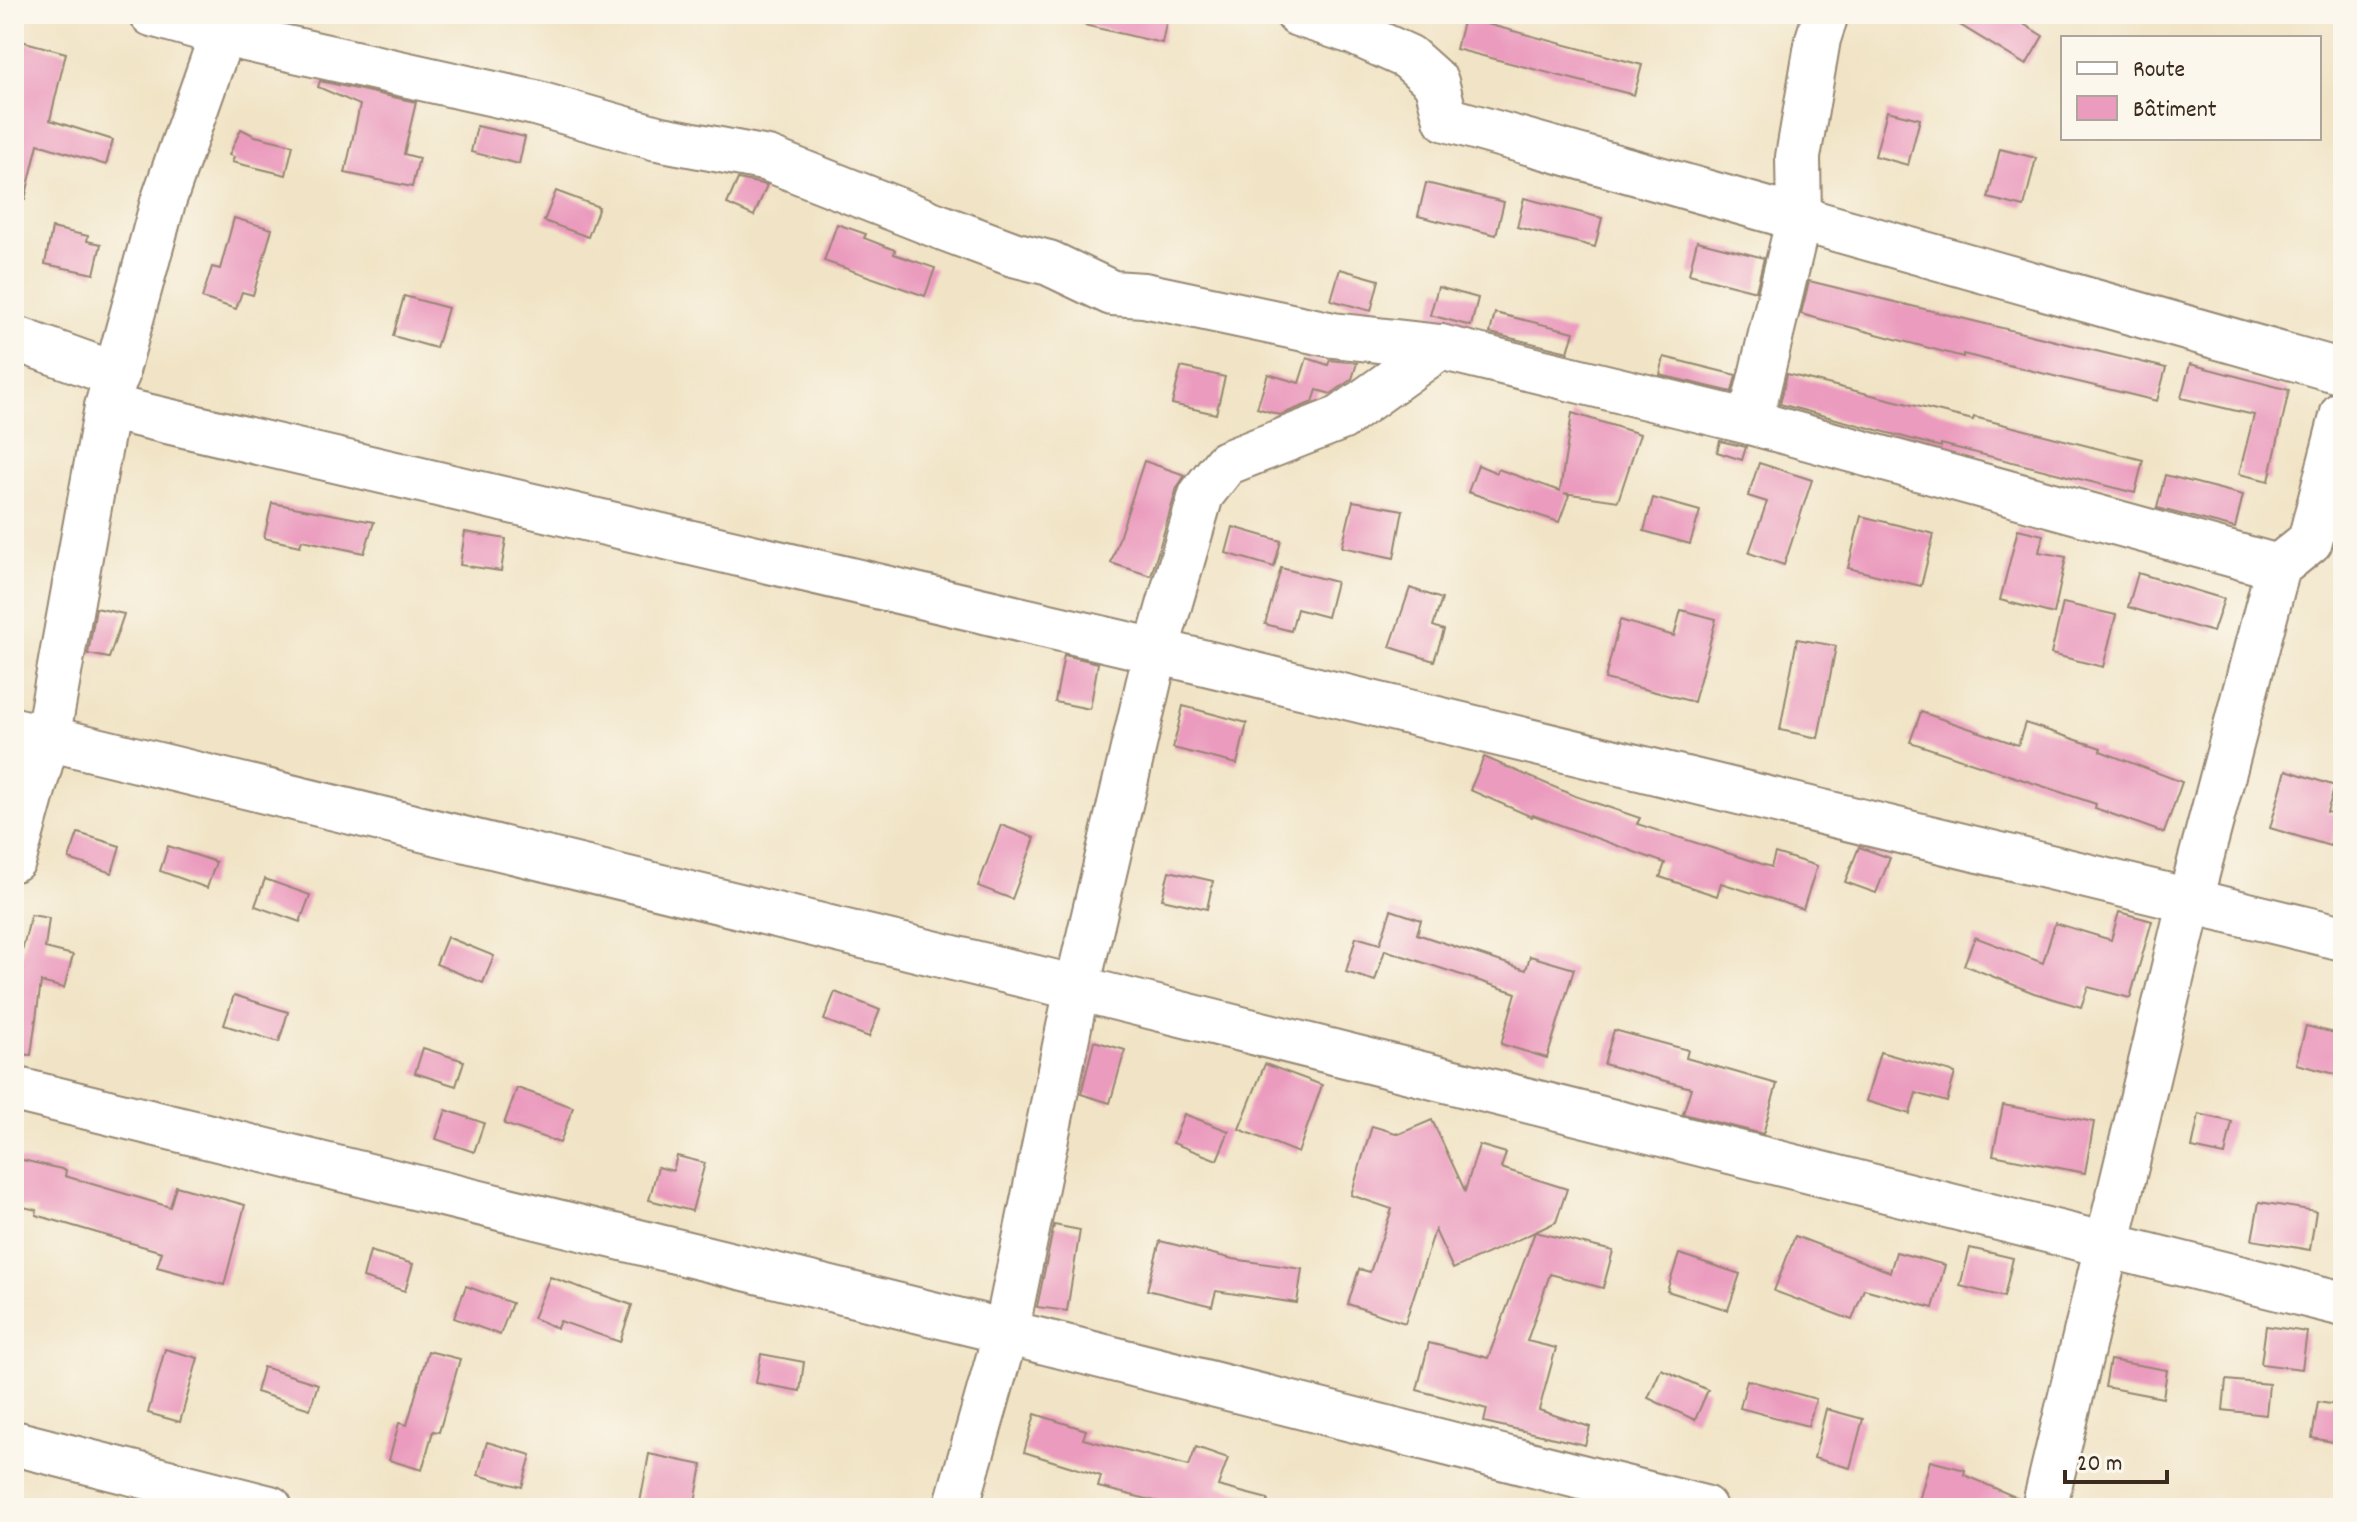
<svg xmlns="http://www.w3.org/2000/svg" width="2357" height="1522" viewBox="0 0 2357 1522" font-family="Dekko,sans-serif">
	<rect width="100%" height="100%" fill="#fbf7ec"/>
	<filter id="ink" filterUnits="userSpaceOnUse"><feTurbulence type="fractalNoise" baseFrequency=".0125" numOctaves="2"/><feDisplacementMap in="SourceGraphic" scale="16" xChannelSelector="R" yChannelSelector="G"/><feConvolveMatrix kernelMatrix="1 2 1 2 8 2 1 2 1" color-interpolation-filters="sRGB"/></filter>
	<filter id="wash" filterUnits="userSpaceOnUse"><feTurbulence type="fractalNoise" baseFrequency=".006" numOctaves="4" result="noise"/><feDisplacementMap in="SourceGraphic" scale="32" xChannelSelector="R" yChannelSelector="G"/><feGaussianBlur stdDeviation="1.8" result="paint"/><feColorMatrix in="noise" values="0 0 0 0 0 0 0 0 0 0 0 0 0 0 0 0 0 1.4 0 .05"/><feComposite in="paint" operator="in"/></filter>
	<g filter="url(#wash)">
		<rect width="100%" height="100%" fill="#f1e4c6"/>
		<g id="blocks">
			<!-- building -->
			<g fill="#eb9bbe">
				<polygon points="1085,14 1168,14 1162,43 1084,25"/>
				<polygon points="1942,14 2007,14 2043,36 2026,65"/>
				<polygon points="1464,18 1642,65 1634,95 1456,49"/>
				<polygon points="14,39 66,53 50,120 113,140 106,165 38,144 25,199 14,198"/>
				<polygon points="320,81 416,102 404,154 419,158 412,187 345,173 360,105 318,87"/>
				<polygon points="1887,111 1920,119 1908,165 1875,156"/>
				<polygon points="477,126 525,137 519,164 471,152"/>
				<polygon points="241,129 255,136 293,145 286,175 232,162 234,157 229,155"/>
				<polygon points="2000,149 2036,158 2024,207 1988,198"/>
				<polygon points="738,179 767,185 754,216 727,204"/>
				<polygon points="1426,183 1504,202 1496,235 1418,216"/>
				<polygon points="556,191 599,207 588,237 544,221"/>
				<polygon points="1524,198 1602,218 1595,247 1517,227"/>
				<polygon points="234,218 272,229 253,295 242,292 236,309 202,298 212,267 220,269"/>
				<polygon points="837,224 866,234 864,238 895,250 894,254 935,268 925,296 824,261"/>
				<polygon points="52,228 88,236 87,241 101,244 94,274 45,264"/>
				<polygon points="1697,241 1764,258 1756,291 1689,274"/>
				<polygon points="1340,269 1379,280 1371,311 1331,300"/>
				<polygon points="1809,281 2166,368 2157,401 1963,354 1963,357 1801,314"/>
				<polygon points="1438,287 1478,298 1471,326 1430,315"/>
				<polygon points="404,296 448,308 436,348 393,336"/>
				<polygon points="1495,313 1574,332 1568,352 1490,333"/>
				<polygon points="1664,357 1736,375 1732,392 1660,375"/>
				<polygon points="1307,358 1328,365 1330,360 1357,363 1352,379 1331,394 1317,390 1313,402 1280,415 1257,408 1268,374 1299,383"/>
				<polygon points="2190,364 2289,390 2269,481 2239,474 2254,415 2181,398"/>
				<polygon points="1181,367 1225,377 1216,414 1172,404"/>
				<polygon points="1787,374 1973,420 1974,417 2143,460 2135,493 1941,444 1941,447 1780,404"/>
				<polygon points="1572,413 1640,434 1618,501 1564,493 1569,495 1559,522 1468,492 1478,465 1497,473 1498,469 1560,491"/>
				<polygon points="1720,441 1746,447 1742,460 1717,452"/>
				<polygon points="1144,461 1185,475 1177,488 1151,576 1111,563"/>
				<polygon points="1759,463 1812,480 1784,565 1749,553 1767,502 1748,496"/>
				<polygon points="2165,475 2243,495 2235,528 2157,508"/>
				<polygon points="1653,498 1700,511 1690,544 1644,531"/>
				<polygon points="1353,501 1403,510 1394,558 1342,547"/>
				<polygon points="272,503 374,522 364,553 302,540 300,546 264,538"/>
				<polygon points="1861,516 1934,534 1921,586 1848,568"/>
				<polygon points="1233,527 1281,541 1274,567 1226,553"/>
				<polygon points="2018,529 2043,535 2039,552 2066,557 2054,614 2000,600"/>
				<polygon points="465,532 506,539 501,571 460,565"/>
				<polygon points="1281,568 1336,582 1327,617 1297,609 1291,631 1265,624"/>
				<polygon points="2138,573 2224,599 2213,632 2128,607"/>
				<polygon points="1410,588 1442,599 1433,626 1444,630 1434,661 1390,647"/>
				<polygon points="2063,603 2116,615 2103,667 2051,654"/>
				<polygon points="96,608 124,614 109,658 88,654"/>
				<polygon points="1681,610 1716,619 1694,702 1605,679 1620,620 1674,636"/>
				<polygon points="1797,639 1836,646 1818,738 1780,730"/>
				<polygon points="1064,655 1098,663 1090,709 1055,702"/>
				<polygon points="1183,706 1247,723 1237,764 1173,748"/>
				<polygon points="1921,712 2018,745 2025,723 2101,748 2100,751 2182,782 2164,833 2095,808 2096,804 1910,742"/>
				<polygon points="1484,757 1575,796 1640,818 1637,824 1771,867 1775,853 1817,866 1803,909 1721,883 1717,896 1660,877 1665,863 1533,815 1532,817 1470,790"/>
				<polygon points="2286,770 2335,786 2327,812 2339,815 2330,846 2270,828"/>
				<polygon points="1001,825 1035,838 1012,899 978,886"/>
				<polygon points="78,833 120,846 112,873 69,859"/>
				<polygon points="168,846 216,862 207,888 160,871"/>
				<polygon points="1859,847 1890,858 1876,893 1845,882"/>
				<polygon points="1169,871 1213,881 1207,909 1162,899"/>
				<polygon points="265,879 310,895 300,922 255,906"/>
				<polygon points="1391,910 1421,920 1417,934 1526,970 1530,956 1574,969 1547,1058 1501,1044 1516,993 1385,950 1375,981 1346,972 1356,937 1380,944"/>
				<polygon points="2119,912 2152,921 2130,998 2088,987 2081,1007 2034,993 1964,965 1975,937 2043,963 2055,923 2111,940"/>
				<polygon points="31,915 49,918 45,948 73,955 64,988 41,982 31,1055 14,1054 14,984"/>
				<polygon points="447,937 494,956 483,983 436,964"/>
				<polygon points="835,992 880,1010 869,1037 824,1020"/>
				<polygon points="234,995 288,1012 279,1042 224,1025"/>
				<polygon points="2306,1026 2343,1035 2343,1076 2296,1064"/>
				<polygon points="1614,1030 1688,1050 1686,1058 1777,1084 1763,1134 1683,1114 1691,1088 1604,1064"/>
				<polygon points="1094,1041 1125,1050 1110,1103 1081,1094"/>
				<polygon points="423,1048 464,1061 456,1086 415,1073"/>
				<polygon points="1880,1052 1955,1073 1947,1102 1916,1093 1910,1114 1866,1101"/>
				<polygon points="1265,1064 1322,1085 1298,1153 1239,1129"/>
				<polygon points="517,1088 573,1107 560,1143 504,1124"/>
				<polygon points="2003,1105 2094,1122 2085,1173 1993,1155"/>
				<polygon points="446,1110 484,1123 474,1152 436,1139"/>
				<polygon points="1184,1114 1229,1131 1217,1160 1173,1143"/>
				<polygon points="2199,1114 2232,1122 2225,1155 2192,1148"/>
				<polygon points="1432,1120 1465,1191 1479,1145 1506,1153 1501,1168 1567,1189 1556,1222 1535,1232 1613,1251 1603,1288 1550,1274 1527,1341 1556,1348 1539,1410 1590,1427 1585,1445 1484,1422 1487,1409 1417,1390 1429,1343 1488,1358 1535,1232 1453,1269 1435,1230 1405,1323 1348,1304 1359,1269 1370,1272 1392,1209 1351,1195 1372,1126 1399,1134"/>
				<polygon points="677,1156 705,1163 692,1211 649,1200 658,1167 673,1171"/>
				<polygon points="14,1158 66,1170 65,1176 170,1207 176,1186 245,1205 224,1285 157,1267 162,1252 36,1215 37,1210 14,1205"/>
				<polygon points="2259,1202 2316,1211 2310,1250 2252,1240"/>
				<polygon points="1054,1225 1080,1230 1067,1311 1037,1307"/>
				<polygon points="1795,1236 1890,1272 1896,1252 1945,1265 1933,1308 1864,1289 1852,1320 1774,1291"/>
				<polygon points="1160,1241 1233,1259 1302,1269 1297,1303 1216,1291 1212,1306 1147,1290"/>
				<polygon points="1970,1248 2013,1258 2004,1297 1960,1286"/>
				<polygon points="370,1251 413,1264 405,1291 363,1278"/>
				<polygon points="1679,1254 1740,1274 1728,1310 1667,1291"/>
				<polygon points="550,1277 632,1305 620,1342 560,1321 557,1328 533,1318"/>
				<polygon points="466,1286 512,1303 500,1335 454,1318"/>
				<polygon points="2266,1326 2307,1332 2302,1369 2261,1364"/>
				<polygon points="165,1349 198,1358 180,1422 148,1413"/>
				<polygon points="428,1351 460,1359 439,1432 433,1431 422,1470 389,1460 399,1423 407,1425"/>
				<polygon points="761,1354 804,1362 800,1391 756,1383"/>
				<polygon points="2110,1360 2167,1370 2163,1398 2105,1387"/>
				<polygon points="263,1367 318,1384 310,1409 256,1392"/>
				<polygon points="1661,1369 1708,1390 1695,1420 1648,1398"/>
				<polygon points="1747,1380 1816,1399 1808,1426 1740,1408"/>
				<polygon points="2226,1380 2269,1384 2266,1415 2223,1410"/>
				<polygon points="2318,1402 2343,1406 2343,1444 2312,1438"/>
				<polygon points="1826,1409 1863,1419 1850,1468 1814,1458"/>
				<polygon points="1035,1414 1086,1430 1083,1439 1189,1466 1196,1447 1228,1458 1218,1486 1268,1499 1267,1508 1184,1508 1098,1487 1101,1476 1024,1452"/>
				<polygon points="487,1442 531,1455 522,1487 478,1475"/>
				<polygon points="649,1454 702,1465 694,1508 639,1508"/>
				<polygon points="1930,1461 1965,1470 1964,1475 2020,1499 2020,1508 1917,1508"/>
			</g>
		</g>
	</g>
	<g filter="url(#ink)">
		<use href="#blocks" fill-opacity="0" stroke="#968772" stroke-width="2"/>
		<g fill="none" stroke-linecap="round" stroke-linejoin="round">
			<!-- minor casing -->
			<g stroke="#968772" stroke-width="48">
				<g id="minor">
					<polyline points="152,14 223,34 535,103 657,138 768,159 933,224 1013,254 1049,263 1112,293 1144,295 1333,335 1440,347 1750,422 2278,567"/>
					<polyline points="1298,14 1353,32 1408,57 1436,82 1446,119 2343,372"/>
					<polyline points="14,338 117,375"/>
					<polyline points="107,407 1156,651 2343,938"/>
					<polyline points="1750,422 1799,217 1798,157 1818,39 1826,14"/>
					<polyline points="14,730 1077,988 2343,1304"/>
					<polyline points="14,859 47,739 107,407 163,202 229,14"/>
					<polyline points="14,1089 1006,1332 1704,1508"/>
					<polyline points="14,1443 270,1508"/>
					<polyline points="956,1508 1006,1332 1077,988 1156,651 1201,495 1226,463 1341,418 1440,347"/>
					<polyline points="2044,1508 2190,900 2278,567 2310,541 2343,413"/>
				</g>
			</g>
			<!-- minor -->
			<use href="#minor" stroke="#fff" stroke-width="44"/>
		</g>
	</g>
	<!-- margin -->
	<rect width="2357" height="1522" fill="none" stroke="#fbf7ec" stroke-width="48"/>
	<!-- legend -->
	<rect x="2061" y="36" width="260" height="104" fill="#fbf7ec" stroke="#aea59a" stroke-width="2"/>
	<rect x="2077" y="62" width="40" height="12" fill="#ffffff" stroke="#aea59a" stroke-width="2"/>
	<text x="2133" y="76" font-size="24" fill="#3b2a1e">Route</text>
	<rect x="2077" y="96" width="40" height="24" fill="#eb9bbe" stroke="#aea59a" stroke-width="2"/>
	<text x="2133" y="116" font-size="24" fill="#3b2a1e">Bâtiment</text>
	<!-- scale -->
	<path d="M2065 1470v12h102v-12" fill="none" stroke="#3b2a1e" stroke-width="4"/>
	<text x="2077" y="1470" font-size="24" fill="#3b2a1e" stroke="#fbf7ec" stroke-width="6" paint-order="stroke">20 m</text>
</svg>
